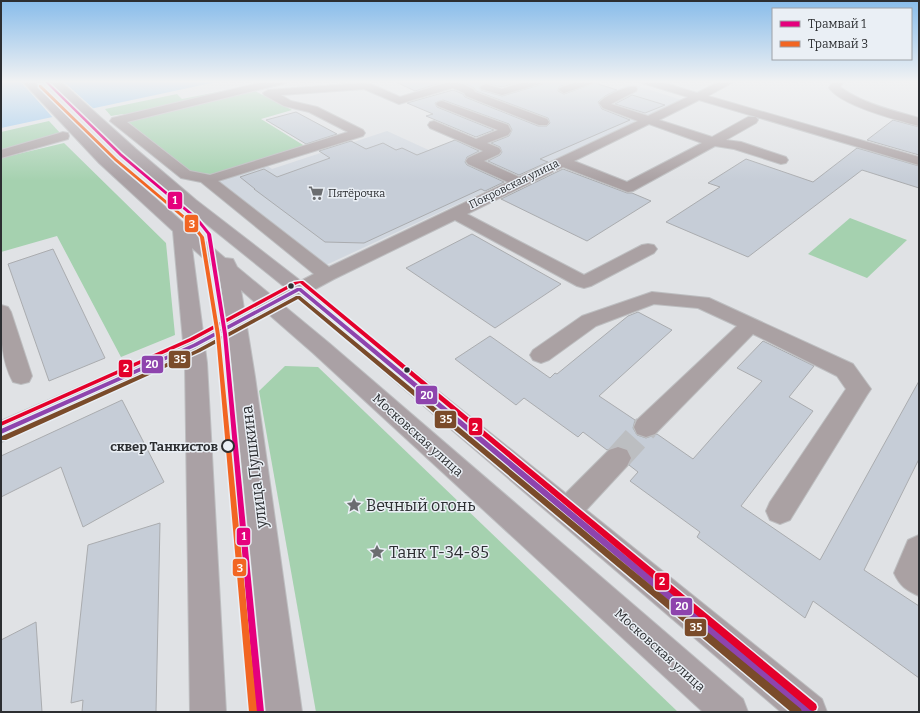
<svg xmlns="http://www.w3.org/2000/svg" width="920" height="713" viewBox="0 0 920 713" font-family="Bitter,serif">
	<rect width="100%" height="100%" fill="#e0e2e5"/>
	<!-- built -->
	<polygon fill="#d1d7df" points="631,84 682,100 313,271 206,184 266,165 272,169 387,131 444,157"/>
	<!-- green -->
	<g fill="#a5d1af">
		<polygon points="274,81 126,116 123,114 111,116 105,109 177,94 182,99"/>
		<polygon points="255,91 292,110 261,119 308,148 232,172 210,174 191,172 127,121"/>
		<polygon points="49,121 61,134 1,151 1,132"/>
		<polygon points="64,143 166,243 175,335 121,357 57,236 1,252 1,158"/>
		<polygon points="850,218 907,240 867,278 808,254"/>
		<polygon points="285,366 318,367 678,712 316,712 259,391"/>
	</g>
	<!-- water -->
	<polygon fill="#99c7ed" points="1,81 221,81 1,128"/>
	<!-- pier -->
	<polygon fill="#e0e2e5" points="20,81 63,81 95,110 54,119"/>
	<!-- building -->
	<g fill="#c6cdd7" stroke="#aaacaf">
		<polygon points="394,81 446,81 415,91"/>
		<polygon points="460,81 521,81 502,87 485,83 479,87 481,90 502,96 543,84 545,81 573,81 559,87 558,91 564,94 595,83 617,90 605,96 598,102 602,109 630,120 540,159 548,162 519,175 488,161 500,155 502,152 500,147 491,143 509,136 512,130 509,124 443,100 435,103 437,107 494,130 476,137 426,116 433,114 407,103 453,90 463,94 465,97 538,126 547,126 550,123 548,118 476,91 474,88"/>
		<polygon points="632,95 665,105 645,113 615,104"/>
		<polygon points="296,112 337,134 306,144 266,120"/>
		<polygon points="893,120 919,127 919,155 867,140"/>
		<polygon points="455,140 479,151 467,157 465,162 467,165 504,182 485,191 481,189 364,243 325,242 254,189 255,189 240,177 264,169 277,177 330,158 319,151 351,141 366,149 383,143 396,150 402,148 417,155"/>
		<polygon points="857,148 919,166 919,188 862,170 748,257 666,222 720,187 708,183 746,159 813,182"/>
		<polygon points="563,169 627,193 632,193 651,201 587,241 501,199"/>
		<polygon points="472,234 561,284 495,328 406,268"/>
		<polygon points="53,249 105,358 49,381 8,264"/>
		<polygon points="638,312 672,330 599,396 635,420 633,428 637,435 646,438 657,434 693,459 762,381 737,368 763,341 814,366 789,397 813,411 741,506 820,560 919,381 919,459 864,570 919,606 919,678 813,601 805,618 697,537 700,532 630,481 638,472 629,465 632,457 627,449 618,446 607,450 583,432 578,437 524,398 516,405 455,359 490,336 550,378 555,373 557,374 628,316"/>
		<polygon points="122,400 164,482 83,527 61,467 1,497 1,456"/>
		<polygon points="160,523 156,712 82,712 83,700 71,703 88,545"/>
		<polygon points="36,622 42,712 1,712 1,640"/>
	</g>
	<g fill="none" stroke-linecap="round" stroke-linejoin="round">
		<!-- minor-tunnel -->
		<polyline stroke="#bcbec1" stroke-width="26" stroke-dasharray="26 12" stroke-linecap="butt" points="618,458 646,427"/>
		<!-- minor casing -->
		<g stroke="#bdbec0" stroke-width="2">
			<g id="minor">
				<path d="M 268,81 L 287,81 L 286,83 L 127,122 L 190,171 L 210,175 L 348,132 L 309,112 L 284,106 L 264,95 L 263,93 L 268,90 L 364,83 L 373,85 L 400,97 L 452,81 L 458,82 L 473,89 L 475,92 L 547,119 L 549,122 L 547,125 L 539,125 L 466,96 L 464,93 L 453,88 L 399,104 L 364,89 L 281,95 L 291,101 L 317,107 L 363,130 L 365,133 L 363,136 L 218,181 L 329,267 L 508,182 L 468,164 L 466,161 L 468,158 L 483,151 L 430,128 L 428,125 L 430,122 L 434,121 L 476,139 L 498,130 L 438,106 L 436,104 L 438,102 L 442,101 L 508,125 L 511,131 L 508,135 L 487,143 L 499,148 L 501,151 L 499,154 L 484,161 L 519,177 L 638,121 L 603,108 L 599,103 C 604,96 628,85 636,87 L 637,89 L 636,91 L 611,104 L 648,116 L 688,97 L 642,83 L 641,81 L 658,81 L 697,93 L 721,81 L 735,81 L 708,96 L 919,157 L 919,165 L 699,100 L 659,120 L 712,137 L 748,117 L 756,117 L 758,120 L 756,123 L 726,140 L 741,142 L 786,157 L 788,160 L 786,163 L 781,164 L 734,149 L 715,146 L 633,191 L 628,192 L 563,167 L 467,214 L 584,275 L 642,245 L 648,244 L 654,245 L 657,249 L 654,253 L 591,286 L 584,288 L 577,286 L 455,220 L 334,279 L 203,350 L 1,442 L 1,421 L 187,340 L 314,274 L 201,182 L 181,178 L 110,121 L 112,118 ZM 649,124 L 702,143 L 627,182 L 574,161 Z"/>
				<polygon points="527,81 544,81 543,83 502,95 481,89 480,87 485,84 502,89"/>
				<polygon points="578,81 594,81 593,83 564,93 559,90 560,88"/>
				<path d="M 844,81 L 840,87 C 864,104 891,110 919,118 L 919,126 C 897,120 842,106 829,88 L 833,81 Z"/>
				<polygon points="63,132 68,133 69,136 68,139 1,158 1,150"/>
				<polygon points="652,292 709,298 853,364 871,389 867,395 790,520 780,524 770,520 766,511 770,502 846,389 837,376 753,334 655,434 646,437 637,434 634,427 637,420 737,326 698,308 654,304 596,326 549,360 541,363 533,360 530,355 533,350 582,316"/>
				<path d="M 1,305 L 8,307 L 11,312 L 32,376 L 29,382 L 21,384 L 13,382 C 0,358 1,332 1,305 Z"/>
				<polygon points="618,447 627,450 631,458 627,466 577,520 567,524 557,520 553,511 557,502 609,450"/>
				<path d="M 919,535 L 919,596 C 906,590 900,586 894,573 L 908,540 Z"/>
			</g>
		</g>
		<!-- major casing -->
		<g stroke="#bdbec0" stroke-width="2">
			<g id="major">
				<polygon points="22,81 33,81 109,157 187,226 225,258 233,259 237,267 329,343 743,699 748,712 703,712 313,353 241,290 255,377 302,712 266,712 233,377 219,272 192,248 207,363 226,712 190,712 185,363 173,231 99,163"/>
				<polygon points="49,81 60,81 136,149 196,200 306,285 822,699 827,712 781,712 292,293 184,206 126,155"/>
			</g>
		</g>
		<!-- minor -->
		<use href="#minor" fill="#aaa1a3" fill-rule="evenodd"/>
		<!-- major -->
		<use href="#major" fill="#aaa1a5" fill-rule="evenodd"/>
		<!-- bus-1 casing -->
		<g stroke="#eaeff5" stroke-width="3">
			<polygon id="bus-1" points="297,288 301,288 812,709 813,712 802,712 299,291 197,346 1,434 1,429 193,344"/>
		</g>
		<!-- bus-2 casing -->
		<g stroke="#eaeff5" stroke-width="3">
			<polygon id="bus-2" points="296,296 300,296 801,709 802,712 791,712 298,299 200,352 6,440 2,440 1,438 2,436 196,350"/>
		</g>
		<!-- bus-3 casing -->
		<g stroke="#eaeff5" stroke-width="3">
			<polygon id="bus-3" points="301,281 303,281 816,704 817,707 816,710 813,711 810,710 300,283 297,284 194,340 1,426 1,422 190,338 294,282"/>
		</g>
		<!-- bus-1 -->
		<use href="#bus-1" fill="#8e44ad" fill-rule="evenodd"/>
		<!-- bus-2 -->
		<use href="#bus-2" fill="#7a4b2a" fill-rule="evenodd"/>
		<!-- bus-3 -->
		<use href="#bus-3" fill="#e4002b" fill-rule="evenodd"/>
		<!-- tram-1 casing -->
		<g stroke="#eaeff5" stroke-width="3">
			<polygon id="tram-1" points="47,81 122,154 198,218 211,234 227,334 264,712 256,712 223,334 207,234 196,220 120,156 44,81"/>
		</g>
		<!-- tram-2 casing -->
		<g stroke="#eaeff5" stroke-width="3">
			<polygon id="tram-2" points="39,85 41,85 117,159 193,223 204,237 220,335 257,712 249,712 216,335 200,237 191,225 115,161 39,87"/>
		</g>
		<!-- tram-1 -->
		<use href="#tram-1" fill="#e5007d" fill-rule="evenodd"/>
		<!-- tram-2 -->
		<use href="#tram-2" fill="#f26522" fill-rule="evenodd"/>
	</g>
	<!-- sky -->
	<linearGradient id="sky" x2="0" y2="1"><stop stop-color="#88bcea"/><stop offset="0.45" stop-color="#f1f2f3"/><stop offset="1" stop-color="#f1f2f3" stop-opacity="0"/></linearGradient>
	<rect width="920" height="181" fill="url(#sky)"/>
	<!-- icons -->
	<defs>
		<g id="supermarket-bare" transform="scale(1.2)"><path d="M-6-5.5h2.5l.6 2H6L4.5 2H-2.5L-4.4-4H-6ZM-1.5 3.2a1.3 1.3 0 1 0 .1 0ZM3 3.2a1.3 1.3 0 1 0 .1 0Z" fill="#6b6d70" stroke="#eaeff5" stroke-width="2.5" paint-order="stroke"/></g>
		<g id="sight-bare" transform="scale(1.2)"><path d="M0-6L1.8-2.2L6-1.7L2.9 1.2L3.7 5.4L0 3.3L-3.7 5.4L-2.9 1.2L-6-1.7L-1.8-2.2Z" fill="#6b6d70" stroke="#eaeff5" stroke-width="2.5" paint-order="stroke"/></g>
	</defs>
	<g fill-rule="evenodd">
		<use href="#supermarket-bare" x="316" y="193"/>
		<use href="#sight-bare" x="354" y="505"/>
		<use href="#sight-bare" x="377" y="552"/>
	</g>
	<!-- markers -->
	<g fill="#2c2e31" stroke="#eaeff5" stroke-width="1.5">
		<circle cx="291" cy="286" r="3.5"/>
		<circle cx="407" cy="370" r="3.5"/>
	</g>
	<circle fill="#eaeff5" stroke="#2c2e31" stroke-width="2" cx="228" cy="446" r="6"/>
	<g text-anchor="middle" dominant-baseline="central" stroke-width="3" stroke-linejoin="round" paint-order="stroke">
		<!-- far-street labels -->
		<g font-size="11" fill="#2c2e31" stroke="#eaeff5">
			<text transform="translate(514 184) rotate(-26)">Покровская улица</text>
		</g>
		<!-- far-poi labels -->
		<g font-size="11" fill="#2c2e31" stroke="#eaeff5" text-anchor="start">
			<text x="328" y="193">Пятёрочка</text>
		</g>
		<!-- street labels -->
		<g font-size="13" fill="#2c2e31" stroke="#eaeff5">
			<text transform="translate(418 435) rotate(42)">Московская улица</text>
			<text transform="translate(660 650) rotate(42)">Московская улица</text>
		</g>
		<!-- stop labels -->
		<g font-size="13" font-weight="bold" fill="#2c2e31" stroke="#eaeff5" text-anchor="end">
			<text x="218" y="446">сквер Танкистов</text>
		</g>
		<!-- near-street labels -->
		<g font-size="16" fill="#2c2e31" stroke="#eaeff5">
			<text transform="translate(254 467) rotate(-97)">улица Пушкина</text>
		</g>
		<!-- near-poi labels -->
		<g font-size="16" fill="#2c2e31" stroke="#eaeff5" text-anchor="start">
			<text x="366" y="505">Вечный огонь</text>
			<text x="389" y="552">Танк Т-34-85</text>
		</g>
	</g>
	<g stroke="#eaeff5" stroke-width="1.5">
		<rect x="167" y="191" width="16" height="19" rx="4" fill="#e5007d"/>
		<rect x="184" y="214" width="15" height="19" rx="4" fill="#f26522"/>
		<rect x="168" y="350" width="23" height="19" rx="4" fill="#7a4b2a"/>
		<rect x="141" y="355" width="23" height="19" rx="4" fill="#8e44ad"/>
		<rect x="118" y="359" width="15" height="19" rx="4" fill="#e4002b"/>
		<rect x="415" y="385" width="23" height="20" rx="4" fill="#8e44ad"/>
		<rect x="434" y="410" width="23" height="19" rx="4" fill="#7a4b2a"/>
		<rect x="468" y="417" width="15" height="19" rx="4" fill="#e4002b"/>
		<rect x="236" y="527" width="15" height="19" rx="4" fill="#e5007d"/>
		<rect x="232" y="558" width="15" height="19" rx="4" fill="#f26522"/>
		<rect x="654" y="572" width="16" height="19" rx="4" fill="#e4002b"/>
		<rect x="670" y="597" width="23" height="19" rx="4" fill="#8e44ad"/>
		<rect x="684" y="618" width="23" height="19" rx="4" fill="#7a4b2a"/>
	</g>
	<g font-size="11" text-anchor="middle" font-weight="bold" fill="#fff">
		<text x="175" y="204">1</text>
		<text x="192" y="228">3</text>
		<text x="180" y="363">35</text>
		<text x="152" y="368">20</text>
		<text x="126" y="372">2</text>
		<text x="427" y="399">20</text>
		<text x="446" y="423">35</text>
		<text x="475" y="431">2</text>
		<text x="244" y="540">1</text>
		<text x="240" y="572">3</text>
		<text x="662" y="585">2</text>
		<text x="682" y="610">20</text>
		<text x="696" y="631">35</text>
	</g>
	<!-- border -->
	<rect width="920" height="713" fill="none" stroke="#2c2e31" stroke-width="4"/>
	<!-- legend -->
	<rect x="772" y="8" width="140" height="52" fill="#eaeff5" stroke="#9ea2a7"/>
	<rect x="780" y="21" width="20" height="6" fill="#e5007d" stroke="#9ea2a7"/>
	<text x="808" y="28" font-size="12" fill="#2c2e31">Трамвай 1</text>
	<rect x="780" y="41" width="20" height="6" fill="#f26522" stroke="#9ea2a7"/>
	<text x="808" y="48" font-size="12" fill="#2c2e31">Трамвай 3</text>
</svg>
